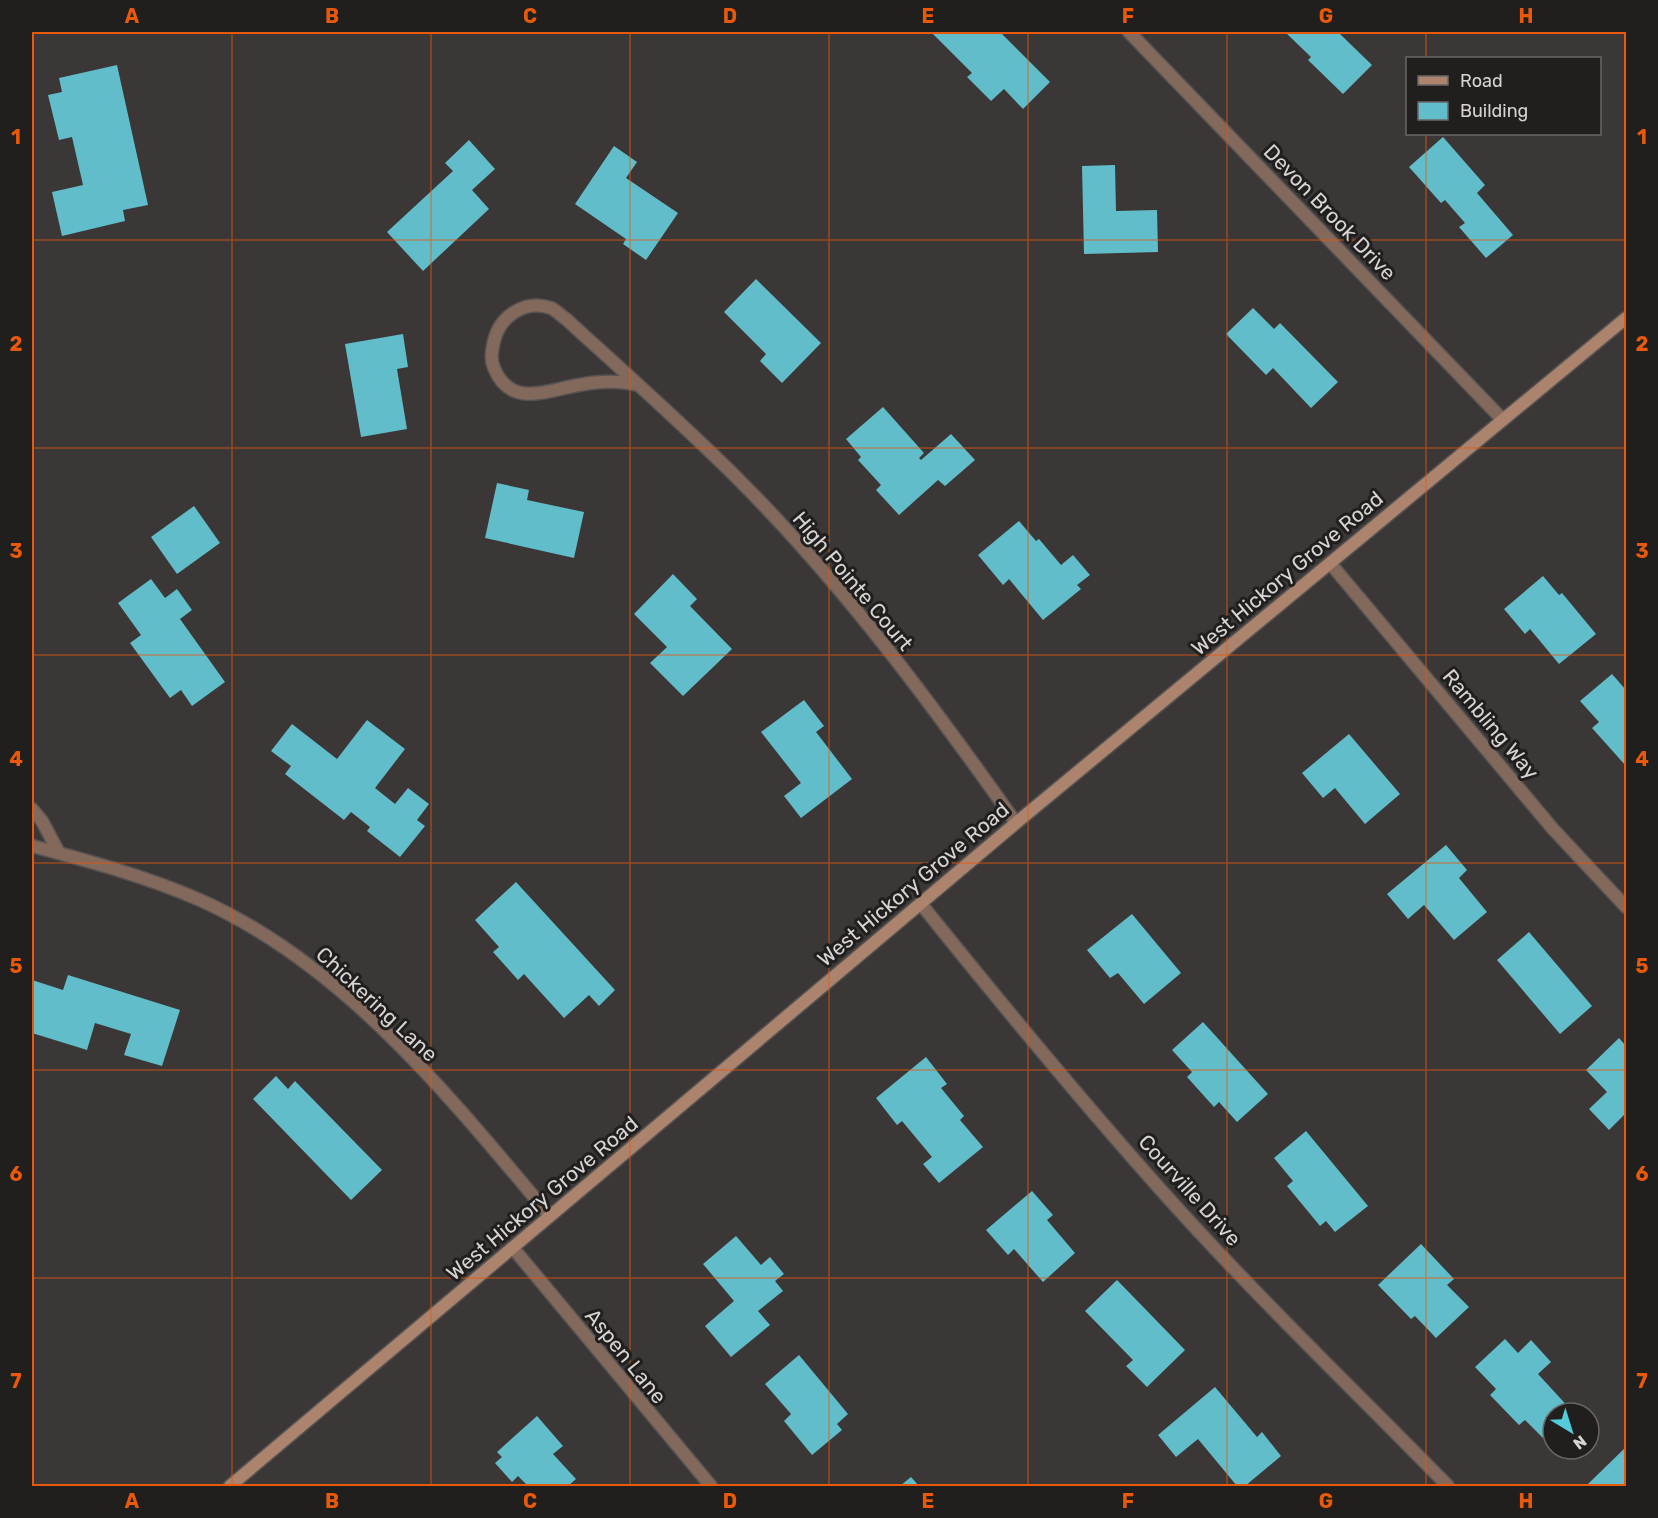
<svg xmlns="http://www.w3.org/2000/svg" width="1658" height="1518" viewBox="0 0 1658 1518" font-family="Rubik,sans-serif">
	<rect width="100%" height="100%" fill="#3a3736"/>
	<!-- building -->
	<g fill="#62bdcb">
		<polygon points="931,32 1000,32 1050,82 1023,109 1004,89 991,101 967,77 972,73"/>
		<polygon points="1285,32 1340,32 1339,33 1372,65 1343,94 1308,60 1311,57"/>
		<polygon points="117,65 148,205 123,210 125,221 62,236 52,192 83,185 72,137 59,140 48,95 62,92 59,78"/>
		<polygon points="1443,137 1485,185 1477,193 1513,235 1486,258 1459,227 1465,223 1445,200 1441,203 1409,167"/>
		<polygon points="469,140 495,169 472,190 489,209 423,271 387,232 453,171 445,163"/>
		<polygon points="614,146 637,162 626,178 678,213 646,260 623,244 626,239 575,204"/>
		<polygon points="1115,165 1116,211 1157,210 1158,252 1084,254 1082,166"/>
		<polygon points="756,279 821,343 782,383 760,361 766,354 724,312"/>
		<polygon points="1253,308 1274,329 1280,323 1338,382 1311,408 1273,368 1266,375 1226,334"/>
		<polygon points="403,334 408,367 397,369 407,429 361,437 345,344"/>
		<polygon points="883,407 924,453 919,458 921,460 951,434 975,460 945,486 938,480 899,515 876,490 881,485 858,460 861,457 846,439"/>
		<polygon points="497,483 529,490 527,500 584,512 574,558 485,538"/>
		<polygon points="194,506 220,543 177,574 151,537"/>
		<polygon points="1019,521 1036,541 1039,539 1061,565 1073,555 1090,575 1077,585 1081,589 1043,620 1009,579 1003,585 978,555"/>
		<polygon points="673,574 697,599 690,606 732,649 683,696 650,663 667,647 634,614"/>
		<polygon points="1543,576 1559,595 1562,593 1596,634 1559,664 1530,629 1525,634 1504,609"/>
		<polygon points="151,579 165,598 177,589 192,610 180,619 225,682 192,706 181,690 170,698 130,643 141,635 118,603"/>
		<polygon points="1612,674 1626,690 1626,766 1592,728 1599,722 1580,701"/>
		<polygon points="804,700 824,726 816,732 852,779 801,818 784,796 801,783 761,732"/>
		<polygon points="367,720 405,749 375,788 395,804 408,788 429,804 417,820 425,826 400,857 367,831 370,827 351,812 344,820 285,774 291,766 271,751 292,724 337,759"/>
		<polygon points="1349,734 1400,794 1365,824 1335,788 1323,798 1302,773"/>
		<polygon points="1446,845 1467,870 1459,878 1487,912 1454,940 1424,905 1408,919 1387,894"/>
		<polygon points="516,882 615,990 599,1006 589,995 564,1018 524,974 518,980 493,952 499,947 475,920"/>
		<polygon points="1132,914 1181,973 1144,1004 1118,973 1110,978 1087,950"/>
		<polygon points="1529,932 1592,1006 1560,1034 1497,960"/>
		<polygon points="68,975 180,1010 162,1066 124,1055 131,1034 95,1023 87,1050 32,1033 32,980 63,990"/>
		<polygon points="1203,1022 1268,1094 1237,1122 1219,1102 1214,1107 1187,1077 1192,1072 1172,1050"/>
		<polygon points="1619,1038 1626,1046 1626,1113 1609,1130 1589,1109 1607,1092 1586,1070"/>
		<polygon points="926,1057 947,1084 941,1088 964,1116 960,1120 983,1147 939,1183 923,1164 932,1157 902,1121 897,1125 876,1098"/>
		<polygon points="276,1076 288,1089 295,1081 382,1170 351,1200 253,1099"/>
		<polygon points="1306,1131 1368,1206 1335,1232 1326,1221 1320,1226 1287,1186 1293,1181 1274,1158"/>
		<polygon points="1032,1191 1053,1215 1047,1220 1075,1253 1043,1282 1014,1249 1008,1255 986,1230"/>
		<polygon points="736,1236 761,1265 770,1257 784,1274 775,1281 783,1291 758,1311 770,1325 731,1357 705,1326 734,1301 703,1264"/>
		<polygon points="1421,1244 1454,1279 1447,1285 1469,1307 1436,1338 1415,1316 1411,1319 1378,1285"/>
		<polygon points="1117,1280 1185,1350 1147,1387 1126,1366 1133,1360 1085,1311"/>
		<polygon points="1505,1339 1518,1353 1531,1340 1551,1362 1538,1374 1572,1411 1570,1413 1553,1413 1553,1429 1543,1438 1525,1420 1519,1425 1490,1395 1496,1389 1475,1367"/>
		<polygon points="799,1355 848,1414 837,1424 842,1430 812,1455 784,1421 791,1414 765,1384"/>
		<polygon points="1215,1387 1257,1437 1262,1432 1281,1456 1245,1486 1237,1486 1198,1439 1176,1457 1158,1435"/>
		<polygon points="537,1416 563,1446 553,1454 576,1479 568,1486 528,1486 518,1476 512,1482 495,1463 502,1457 497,1452"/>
		<polygon points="1626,1447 1626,1486 1591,1486 1588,1484"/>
		<polygon points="911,1477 919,1486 900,1486"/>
	</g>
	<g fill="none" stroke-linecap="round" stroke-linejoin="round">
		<!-- street casing -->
		<g stroke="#565352" stroke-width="15">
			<g id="street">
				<polyline points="1129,32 1503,420"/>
				<path d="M 638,385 C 618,380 600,381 579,385 C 547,390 511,409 494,368 C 490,359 492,350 494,341 C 500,316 525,299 551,308 C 556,310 561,316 566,319 C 624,372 683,424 739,480 C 843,584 931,703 1016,823"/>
				<polyline points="1330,563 1553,829 1626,907"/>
				<polyline points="32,809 42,821 59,853"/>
				<path d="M 32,846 C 89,861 145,876 200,900 C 345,965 450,1097 550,1216"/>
				<path d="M 921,904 C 999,1001 1078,1097 1161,1190 C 1252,1292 1352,1388 1448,1486"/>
				<polyline points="513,1248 711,1486"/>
			</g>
		</g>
		<!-- secondary casing -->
		<g stroke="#565352" stroke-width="15">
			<polyline id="secondary" points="230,1486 1016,823 1626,318"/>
		</g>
		<!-- street -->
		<use href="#street" stroke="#83695b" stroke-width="12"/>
		<!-- secondary -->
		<use href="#secondary" stroke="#ac836d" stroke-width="12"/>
	</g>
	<!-- grid -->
	<path fill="none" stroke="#e8590c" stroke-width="1.5" stroke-opacity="0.55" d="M 232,32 L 232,1486M 431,32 L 431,1486M 630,32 L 630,1486M 829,32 L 829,1486M 1028,32 L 1028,1486M 1227,32 L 1227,1486M 1426,32 L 1426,58M 1426,134 L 1426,1486M 32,240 L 1626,240M 32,448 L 1626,448M 32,655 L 1626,655M 32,863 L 1626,863M 32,1070 L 1626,1070M 32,1278 L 1626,1278"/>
	<g text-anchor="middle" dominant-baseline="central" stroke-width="6" stroke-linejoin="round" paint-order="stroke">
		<!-- street labels -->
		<g font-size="21" fill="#d6d4d3" stroke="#201f1e">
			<text transform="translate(1330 212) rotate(46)">Devon Brook Drive</text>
			<text transform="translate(1287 573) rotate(-40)">West Hickory Grove Road</text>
			<text transform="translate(853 581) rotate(50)">High Pointe Court</text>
			<text transform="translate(1491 724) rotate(50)">Rambling Way</text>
			<text transform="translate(913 884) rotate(-40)">West Hickory Grove Road</text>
			<text transform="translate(377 1004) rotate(43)">Chickering Lane</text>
			<text transform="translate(1190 1190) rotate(48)">Courville Drive</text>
			<text transform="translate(542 1198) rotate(-40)">West Hickory Grove Road</text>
			<text transform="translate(626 1356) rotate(51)">Aspen Lane</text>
		</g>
	</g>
	<!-- border -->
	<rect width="1658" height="1518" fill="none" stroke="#201f1e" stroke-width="66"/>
	<!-- legend -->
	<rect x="1406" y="57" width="195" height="78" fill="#201f1e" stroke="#696766" stroke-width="1.5"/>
	<rect x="1418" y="76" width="30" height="9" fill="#ac836d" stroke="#696766" stroke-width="1.5"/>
	<text x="1460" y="87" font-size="18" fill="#d6d4d3">Road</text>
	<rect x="1418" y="102" width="30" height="18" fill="#62bdcb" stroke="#696766" stroke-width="1.5"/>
	<text x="1460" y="117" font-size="18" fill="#d6d4d3">Building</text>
	<!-- north arrow -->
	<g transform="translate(1571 1431) rotate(142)"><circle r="28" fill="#201f1e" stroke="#696766" stroke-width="1.5"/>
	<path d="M0-4.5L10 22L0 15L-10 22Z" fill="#53cbdb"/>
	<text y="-9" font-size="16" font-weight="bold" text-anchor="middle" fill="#d6d4d3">N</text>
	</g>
	<rect x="33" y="33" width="1592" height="1452" fill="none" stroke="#e8590c" stroke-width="2"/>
	<g font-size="20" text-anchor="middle" font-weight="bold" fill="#e8590c">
		<text x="132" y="23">A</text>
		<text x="332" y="23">B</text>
		<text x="530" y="23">C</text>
		<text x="730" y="23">D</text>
		<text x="928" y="23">E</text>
		<text x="1128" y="23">F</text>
		<text x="1326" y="23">G</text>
		<text x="1526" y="23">H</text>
		<text x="16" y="144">1</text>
		<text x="1642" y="144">1</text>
		<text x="16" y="351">2</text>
		<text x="1642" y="351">2</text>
		<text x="16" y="558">3</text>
		<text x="1642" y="558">3</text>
		<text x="16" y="766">4</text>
		<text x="1642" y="766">4</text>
		<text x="16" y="973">5</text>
		<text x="1642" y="973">5</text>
		<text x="16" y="1181">6</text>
		<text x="1642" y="1181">6</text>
		<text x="16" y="1388">7</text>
		<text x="1642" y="1388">7</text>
		<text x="132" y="1508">A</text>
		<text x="332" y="1508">B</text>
		<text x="530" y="1508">C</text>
		<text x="730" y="1508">D</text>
		<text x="928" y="1508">E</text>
		<text x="1128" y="1508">F</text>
		<text x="1326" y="1508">G</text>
		<text x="1526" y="1508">H</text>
	</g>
</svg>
